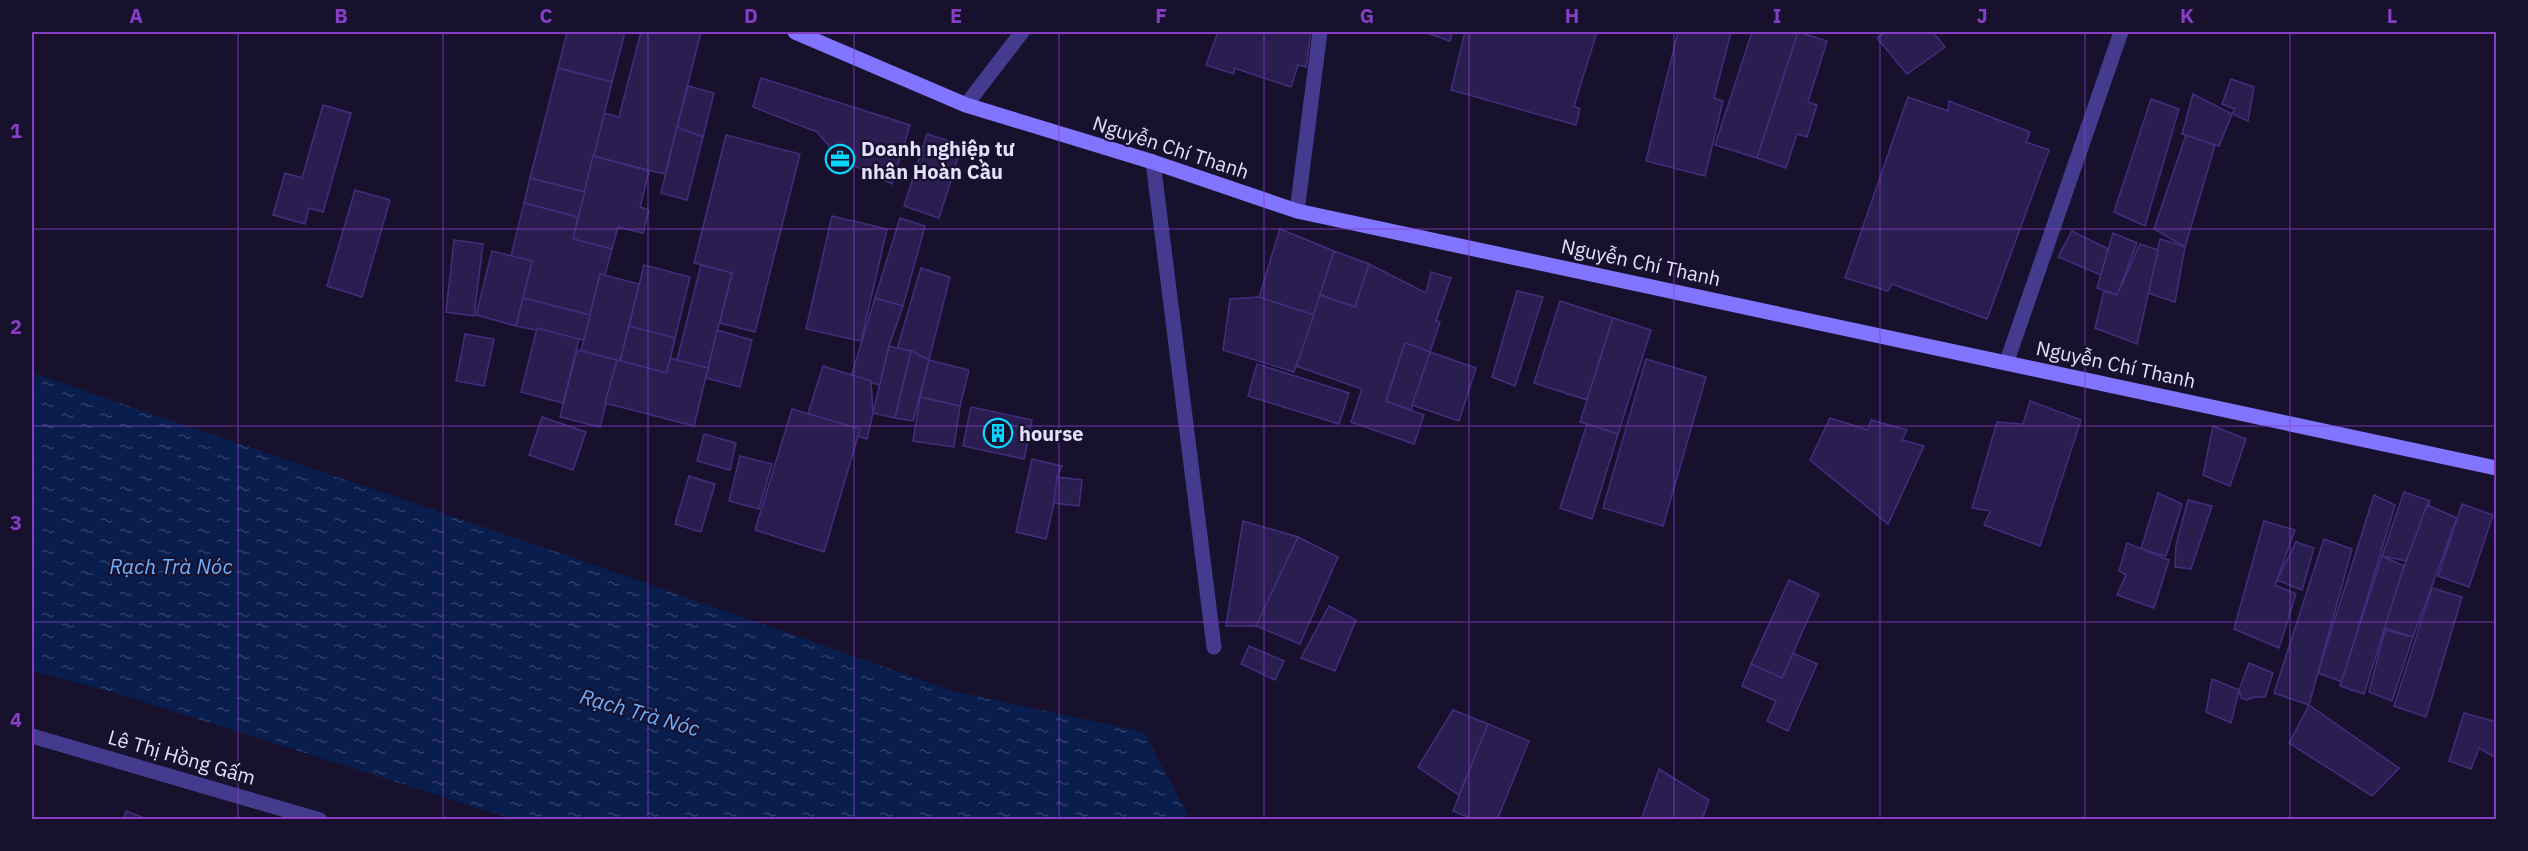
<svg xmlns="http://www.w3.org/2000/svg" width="2528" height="851" viewBox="0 0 2528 851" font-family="'IBM Plex Sans',sans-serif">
	<defs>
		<pattern id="water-ripples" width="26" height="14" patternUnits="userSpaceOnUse" patternTransform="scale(1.5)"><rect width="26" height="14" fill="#0a1e4e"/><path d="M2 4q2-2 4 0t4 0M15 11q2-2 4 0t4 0" fill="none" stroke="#2e3e69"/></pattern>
	</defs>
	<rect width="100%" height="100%" fill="#18112e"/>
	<!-- water -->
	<polygon fill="url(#water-ripples)" points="32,373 580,560 952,691 1144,732 1190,819 513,819 116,693 32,671"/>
	<!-- building -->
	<g fill="#2a1d4f" stroke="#422e7c" stroke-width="1.5">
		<polygon points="567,32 625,32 612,82 558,68"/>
		<polygon points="641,32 701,32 665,174 593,156 604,113 619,117"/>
		<polygon points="1218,32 1311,32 1306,67 1298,65 1291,87 1234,68 1234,74 1206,65"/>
		<polygon points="1424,32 1452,32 1450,41"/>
		<polygon points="1465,32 1597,32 1574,106 1580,109 1576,125 1451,90"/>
		<polygon points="1678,32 1731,32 1714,98 1723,101 1705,176 1646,161"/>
		<polygon points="1752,32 1798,32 1757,158 1715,145"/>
		<polygon points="1798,32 1827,41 1808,102 1817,105 1807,137 1797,134 1786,168 1757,158"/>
		<polygon points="1886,32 1933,32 1945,47 1907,74 1877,38"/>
		<polygon points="558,68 612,82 585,192 530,178"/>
		<polygon points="761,78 910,125 892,184 840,159 817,132 753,107"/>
		<polygon points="2231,79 2254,87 2248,121 2232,114 2235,109 2222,104"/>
		<polygon points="688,86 714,93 703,137 677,127"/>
		<polygon points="2193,94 2232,114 2219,146 2182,134"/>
		<polygon points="1908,97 1948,111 1949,101 2030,132 2026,142 2049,150 1987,319 1892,284 1888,291 1845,278"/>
		<polygon points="2151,99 2179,109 2145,226 2114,212"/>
		<polygon points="323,105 351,113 323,212 309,208 305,224 273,215 285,173 302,178"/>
		<polygon points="677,127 703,137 687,200 661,193"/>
		<polygon points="927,134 962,145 939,218 904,206"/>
		<polygon points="726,135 800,154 755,332 720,323 732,273 694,263"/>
		<polygon points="2186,135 2215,145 2185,247 2154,229"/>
		<polygon points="593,156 649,171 640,207 649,210 643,233 618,227 612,249 573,239"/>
		<polygon points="530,178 585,192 578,217 524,203"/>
		<polygon points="355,190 390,200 362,297 327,286"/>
		<polygon points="524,203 578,217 573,239 612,249 605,275 600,274 590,315 523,298 532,261 511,256"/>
		<polygon points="832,216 887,229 861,341 806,329"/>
		<polygon points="900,218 925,226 903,306 875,298"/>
		<polygon points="1280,229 1334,251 1314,315 1259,297"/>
		<polygon points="2072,231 2108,249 2101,275 2058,257"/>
		<polygon points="2113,233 2137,243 2117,295 2097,288"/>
		<polygon points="2160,239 2185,247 2175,302 2148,293"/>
		<polygon points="454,240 483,244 474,316 446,312"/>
		<polygon points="2140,244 2158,250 2137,344 2095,328 2104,291 2117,295"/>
		<polygon points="492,251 532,261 516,326 476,315"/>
		<polygon points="1334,251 1369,264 1355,307 1320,295"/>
		<polygon points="1369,264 1426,293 1431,272 1451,278 1436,321 1440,322 1430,352 1405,343 1386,401 1424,415 1414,444 1351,422 1362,389 1296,366 1320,295 1355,307"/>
		<polygon points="644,265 690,277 675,338 629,326"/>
		<polygon points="701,265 732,273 708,368 677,360"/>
		<polygon points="921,268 950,277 929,360 911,351 897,349"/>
		<polygon points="600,274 639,284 620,361 581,351"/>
		<polygon points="1517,291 1543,297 1515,386 1492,377"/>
		<polygon points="1259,297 1314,315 1294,372 1223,350 1230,299"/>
		<polygon points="523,298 590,315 584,340 516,326"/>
		<polygon points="875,298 903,306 889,346 880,385 851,377"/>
		<polygon points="1560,301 1613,318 1587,400 1534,383"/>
		<polygon points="1613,318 1651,330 1618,434 1580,422"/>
		<polygon points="629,326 675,338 667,373 620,361"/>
		<polygon points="537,328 579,339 563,403 521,392"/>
		<polygon points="717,330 752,340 740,387 706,378"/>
		<polygon points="465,334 494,339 484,386 456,381"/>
		<polygon points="1405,343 1430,352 1411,410 1386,401"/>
		<polygon points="889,346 911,351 895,418 873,413"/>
		<polygon points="577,350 617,360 600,427 560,417"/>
		<polygon points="911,351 929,360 913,421 895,418"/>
		<polygon points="1430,352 1476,368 1459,421 1412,405"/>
		<polygon points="670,358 708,368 694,426 605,403 617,360 667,373"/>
		<polygon points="1646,359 1706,377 1663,526 1603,508"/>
		<polygon points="929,360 969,370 960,406 920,397"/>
		<polygon points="1257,364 1349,393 1339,424 1248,396"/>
		<polygon points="823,366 871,381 873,413 867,439 806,420"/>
		<polygon points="920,397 960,406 954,447 913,441"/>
		<polygon points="2030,401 2081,420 2040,546 1984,525 1990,511 1972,508 1997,422 2023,424"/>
		<polygon points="971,407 1032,420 1024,459 963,446"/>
		<polygon points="792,409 860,429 824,552 755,530"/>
		<polygon points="542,417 586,432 573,470 529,455"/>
		<polygon points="1830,418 1868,430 1871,420 1907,430 1902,440 1924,446 1888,524 1810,460"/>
		<polygon points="1587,424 1618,434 1592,519 1560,508"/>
		<polygon points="2213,426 2246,439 2230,486 2203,475"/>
		<polygon points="704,434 736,443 730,470 697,461"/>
		<polygon points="740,456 772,464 759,509 729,501"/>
		<polygon points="1032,459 1062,466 1057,477 1054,503 1046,539 1016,532"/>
		<polygon points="689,476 715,484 701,532 675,524"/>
		<polygon points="1057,477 1082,480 1079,506 1054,503"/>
		<polygon points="2404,492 2430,501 2406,561 2382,556"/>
		<polygon points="2158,493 2182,504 2166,556 2141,549"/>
		<polygon points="2374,495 2395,505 2342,682 2318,673"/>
		<polygon points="2188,500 2212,506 2191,569 2175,567 2176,545"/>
		<polygon points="2462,504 2493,515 2469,587 2438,576"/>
		<polygon points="2427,505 2457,518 2413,637 2382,627"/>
		<polygon points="1243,521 1298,537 1256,626 1226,626"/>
		<polygon points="2264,521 2295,530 2275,585 2296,594 2279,648 2234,629"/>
		<polygon points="1298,537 1338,557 1300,644 1256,626"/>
		<polygon points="2324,539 2352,549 2309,705 2274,693"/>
		<polygon points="2296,542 2314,548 2302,590 2277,580"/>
		<polygon points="2127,543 2169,560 2154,608 2117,595 2126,575 2119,571"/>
		<polygon points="2382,556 2404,566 2364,694 2340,686"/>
		<polygon points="1789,580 1819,594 1782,678 1751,664"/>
		<polygon points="2432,588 2462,597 2426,717 2394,706"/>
		<polygon points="1329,606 1356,620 1335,671 1301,658"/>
		<polygon points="2385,630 2413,637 2392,701 2369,692"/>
		<polygon points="1249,646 1284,661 1275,680 1241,664"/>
		<polygon points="1793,653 1817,664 1788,731 1767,721 1776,701 1742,686 1751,664 1782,678"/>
		<polygon points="2249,663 2273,673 2265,697 2254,697 2247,700 2241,698 2239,690"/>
		<polygon points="2212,679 2239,690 2231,723 2206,712"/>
		<polygon points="2309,705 2399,768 2372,796 2289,743"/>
		<polygon points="1453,710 1488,724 1459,795 1418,767"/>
		<polygon points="2464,713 2496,722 2496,758 2479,748 2471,769 2449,761"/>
		<polygon points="1488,724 1529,741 1497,820 1475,820 1453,811"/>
		<polygon points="1659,769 1709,800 1702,820 1641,820"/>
		<polygon points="126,811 149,820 123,820"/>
	</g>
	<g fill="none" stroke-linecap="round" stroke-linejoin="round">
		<!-- lane -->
		<polyline stroke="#443b8e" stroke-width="15" points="2007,361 2121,32"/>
		<!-- street -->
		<g stroke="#443b8e" stroke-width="15">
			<polyline points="966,105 1022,32"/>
			<polyline points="1153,162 1214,647"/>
			<polyline points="1297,211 1320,32"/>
			<polyline points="32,736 320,820"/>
		</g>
		<!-- secondary -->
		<polyline stroke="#8175ff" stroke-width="15" points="795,32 966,105 1153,162 1297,211 2496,468"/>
	</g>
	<!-- grid -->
	<path fill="none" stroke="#863ec5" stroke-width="1.5" stroke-opacity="0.55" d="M 238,32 L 238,820M 443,32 L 443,820M 648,32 L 648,820M 854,32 L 854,820M 1059,32 L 1059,820M 1264,32 L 1264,820M 1469,32 L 1469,820M 1674,32 L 1674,820M 1880,32 L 1880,820M 2085,32 L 2085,820M 2290,32 L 2290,820M 32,229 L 2496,229M 32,426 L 2496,426M 32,622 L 2496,622"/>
	<!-- icons -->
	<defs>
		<g id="office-ring" transform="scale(1.5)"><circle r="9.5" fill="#18112e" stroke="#0ad7ff" stroke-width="1.5"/><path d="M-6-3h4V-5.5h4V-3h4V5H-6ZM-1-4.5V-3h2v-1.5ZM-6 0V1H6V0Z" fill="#0ad7ff"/></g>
		<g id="building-ring" transform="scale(1.5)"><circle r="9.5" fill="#18112e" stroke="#0ad7ff" stroke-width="1.5"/><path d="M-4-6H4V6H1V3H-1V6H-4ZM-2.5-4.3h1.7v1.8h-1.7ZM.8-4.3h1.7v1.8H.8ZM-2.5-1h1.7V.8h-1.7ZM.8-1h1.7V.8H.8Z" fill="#0ad7ff"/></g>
	</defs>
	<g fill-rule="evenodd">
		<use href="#office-ring" x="840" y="159"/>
		<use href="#building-ring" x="998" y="433"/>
	</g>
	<g text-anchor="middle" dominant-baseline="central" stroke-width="4.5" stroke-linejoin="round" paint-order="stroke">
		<!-- street labels -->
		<g font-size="20" fill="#e4deff" stroke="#18112e">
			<text transform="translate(1171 147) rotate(18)">Nguyễn Chí Thanh</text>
			<text transform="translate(1641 262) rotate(12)">Nguyễn Chí Thanh</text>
			<text transform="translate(2116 364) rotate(12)">Nguyễn Chí Thanh</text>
			<text transform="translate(182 757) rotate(16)">Lê Thị Hồng Gấm</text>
		</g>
		<!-- poi labels -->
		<g font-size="20" font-weight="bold" fill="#e4deff" stroke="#18112e" text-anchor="start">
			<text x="861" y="148">Doanh nghiệp tư<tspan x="861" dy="23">nhân Hoàn Cầu</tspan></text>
			<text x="1019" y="433">hourse</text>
		</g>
		<!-- water labels -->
		<g font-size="21" font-style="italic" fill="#6cb1ff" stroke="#18112e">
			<text x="171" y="566">Rạch Trà Nóc</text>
			<text transform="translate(640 712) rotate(16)">Rạch Trà Nóc</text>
		</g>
	</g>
	<!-- border -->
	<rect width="2528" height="851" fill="none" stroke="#18112e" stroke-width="66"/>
	<rect x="33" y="33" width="2462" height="785" fill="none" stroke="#863ec5" stroke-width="2"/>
	<g font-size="20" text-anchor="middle" font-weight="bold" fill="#863ec5">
		<text x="136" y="23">A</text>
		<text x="341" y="23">B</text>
		<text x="546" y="23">C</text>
		<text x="751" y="23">D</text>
		<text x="956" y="23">E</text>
		<text x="1161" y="23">F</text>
		<text x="1367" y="23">G</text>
		<text x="1572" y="23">H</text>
		<text x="1777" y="23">I</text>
		<text x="1982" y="23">J</text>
		<text x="2187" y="23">K</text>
		<text x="2392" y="23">L</text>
		<text x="16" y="138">1</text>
		<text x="16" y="334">2</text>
		<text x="16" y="530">3</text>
		<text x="16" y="727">4</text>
	</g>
</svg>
